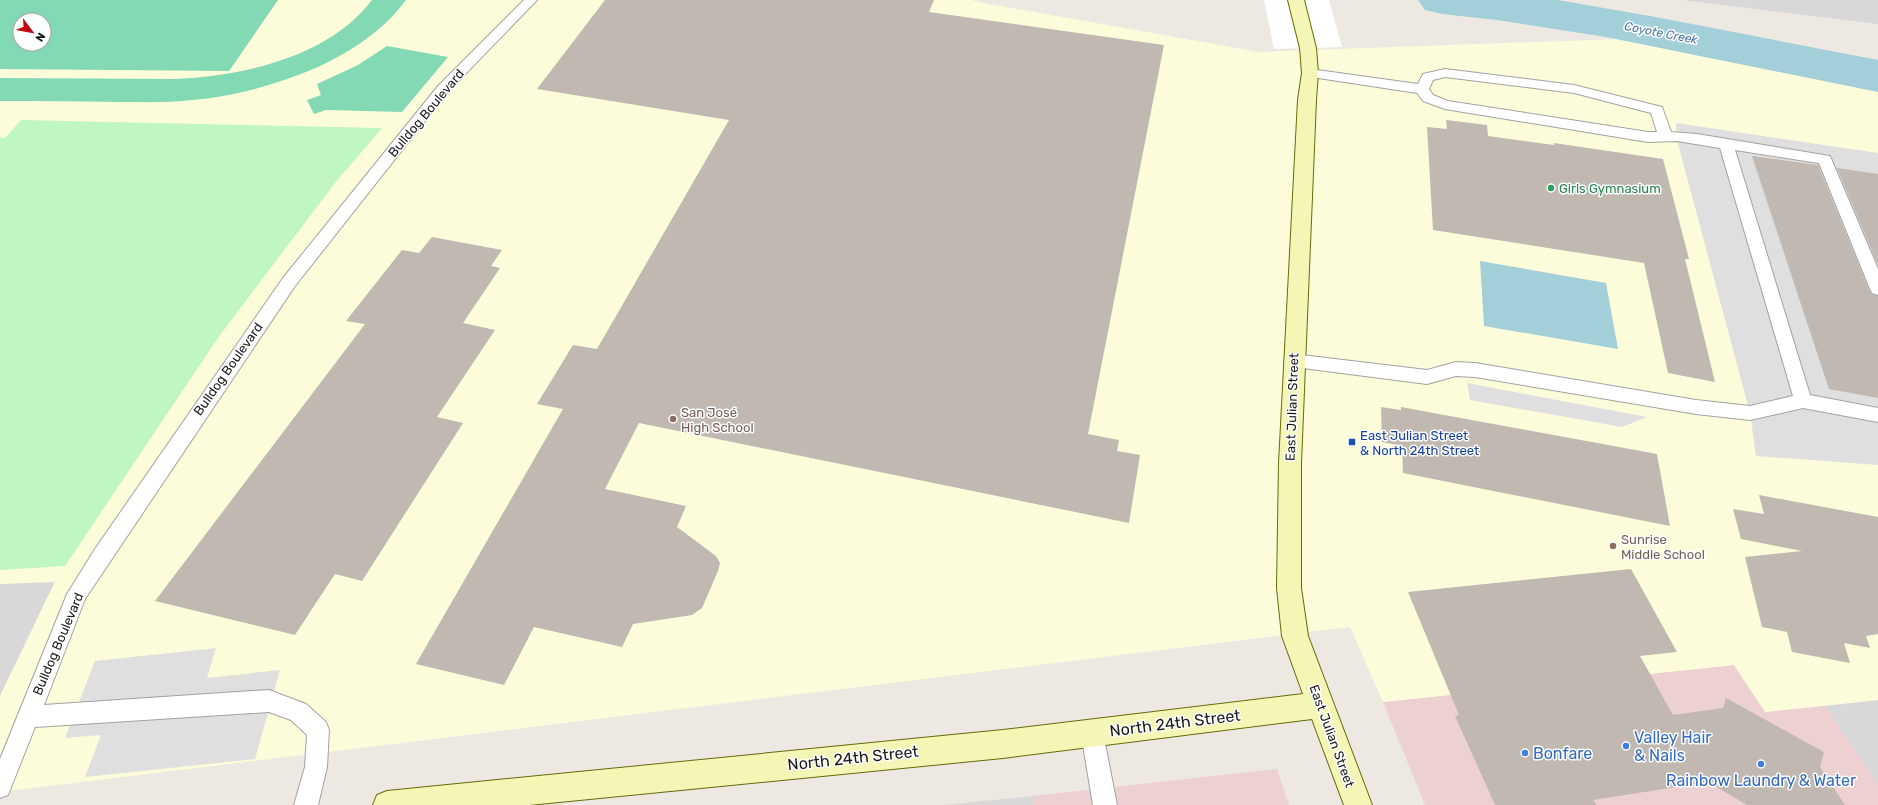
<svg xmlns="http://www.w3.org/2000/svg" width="1878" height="805" viewBox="0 0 1878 805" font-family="Rubik,sans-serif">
	<rect width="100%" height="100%" fill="#ede8e1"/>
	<!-- residential -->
	<g fill="#d9d8d8">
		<polygon points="1682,0 1878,0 1878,24"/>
		<polygon points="55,581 0,696 0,584"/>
		<polygon points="1878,700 1878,785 1825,706"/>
		<polygon points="1033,796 1034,805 944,805"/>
	</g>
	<!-- commercial -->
	<g fill="#edd1d1">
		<polygon points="1734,665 1765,712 1825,706 1878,785 1878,805 1425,805 1383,702"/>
		<polygon points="1277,769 1289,805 1034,805 1033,796"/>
	</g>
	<!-- education -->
	<path fill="#fdfcda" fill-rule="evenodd" d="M 0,0 L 971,0 L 983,3 L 1259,52 L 1619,39 L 1878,89 L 1878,700 L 1765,712 L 1734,665 L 1383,702 L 1350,627 L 0,792 L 0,696 L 55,582 L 0,584 ZM 20,20 L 44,20 L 44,44 L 20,44 Z"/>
	<!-- park -->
	<polygon fill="#bff6c1" points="21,120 382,128 335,183 220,335 65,566 0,570 0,137 5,138"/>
	<!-- pitch -->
	<g fill="#82d9b4" fill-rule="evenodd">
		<path d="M 0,0 L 278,0 L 229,71 L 0,69 ZM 20,20 L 44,20 L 44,44 L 20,44 Z"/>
		<path d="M 372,0 L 406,0 C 384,30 352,51 318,67 C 278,84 237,96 193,100 C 168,103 143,102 118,102 C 79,101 39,101 0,101 L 0,78 L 175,79 C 243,76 329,57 372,0 Z"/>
		<polygon points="387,46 448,57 402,112 326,110 314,114 307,100 321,95 317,84 358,65"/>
	</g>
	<!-- parking -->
	<g fill="#dfdfdf">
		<polygon points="1676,123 1878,153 1878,465 1756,456 1750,413 1677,140"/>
		<polygon points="1467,383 1647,417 1622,427 1470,400"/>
		<polygon points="216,648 207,678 280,670 255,759 85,777 101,735 65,738 95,661"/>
	</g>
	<!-- water -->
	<polygon fill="#a3cfd9" points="1480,261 1606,283 1618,349 1484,326"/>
	<!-- pier -->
	<polygon fill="#fff" points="1264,0 1329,0 1342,47 1274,49"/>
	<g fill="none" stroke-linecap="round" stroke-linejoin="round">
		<!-- river -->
		<polygon fill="#a3cfd9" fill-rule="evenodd" points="1418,0 1558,0 1661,18 1878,60 1878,92 1606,37 1497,20 1442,14 1425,10"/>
	</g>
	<!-- building -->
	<g fill="#c1b8b1">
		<polygon points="605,0 934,0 929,12 1164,45 1088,434 1119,440 1117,451 1140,455 1129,523 639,423 605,489 686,506 677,527 716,556 720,563 718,571 702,608 692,615 633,624 622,647 534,627 504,685 416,664 563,409 537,404 573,345 597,349 729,120 537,89"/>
		<polygon points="1446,120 1487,125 1488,136 1554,145 1554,143 1663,159 1689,259 1685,259 1715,382 1668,373 1644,263 1433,230 1427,127 1447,129"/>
		<polygon points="1752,156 1818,165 1869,290 1872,294 1878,296 1878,398 1829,389"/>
		<polygon points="1837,168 1878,174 1878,265"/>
		<polygon points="432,237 502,250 491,266 500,268 463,323 495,330 437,417 463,423 362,581 335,574 295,635 155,601 365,324 346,321 402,250 419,253"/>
		<polygon points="1381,407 1401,410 1401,407 1657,454 1670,526 1403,473 1402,446 1382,442"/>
		<polygon points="1759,495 1878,517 1878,634 1866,636 1870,648 1844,643 1850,663 1792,652 1787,632 1762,627 1745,557 1802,551 1741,539 1733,509 1764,514"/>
		<polygon points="1631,569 1677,652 1640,656 1673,715 1723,708 1726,698 1824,752 1820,767 1845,805 1747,805 1708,782 1593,800 1597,805 1495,805 1455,716 1459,715 1408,592"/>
	</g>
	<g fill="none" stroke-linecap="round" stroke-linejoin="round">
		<!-- lane casing -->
		<g stroke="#a2a2a2" stroke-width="2">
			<g id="lane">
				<polygon points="524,0 537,0 448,92 295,286 85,599 44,705 269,690 306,704 326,722 329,730 327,767 318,805 294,805 305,767 307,735 291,720 269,712 35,727 8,795 0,798 0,759 67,594 95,549 283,278 438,86"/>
				<path d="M 1310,69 L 1418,84 L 1423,74 L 1445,69 L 1574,85 L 1662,107 L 1671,132 L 1697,134 L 1830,156 L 1878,269 L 1878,295 L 1872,293 L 1870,289 L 1819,163 L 1735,150 L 1810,395 L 1878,408 L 1878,422 L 1803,408 L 1750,420 L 1696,414 L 1475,377 L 1456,376 L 1427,384 L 1287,366 L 1284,361 L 1287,356 L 1293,354 L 1427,370 L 1456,362 L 1475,363 L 1696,400 L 1750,406 L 1793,396 L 1720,148 L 1677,141 L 1648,142 L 1445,109 L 1423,101 L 1417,93 L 1305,76 L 1303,73 L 1305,70 ZM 1445,77 L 1574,93 L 1651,113 L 1657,132 L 1648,132 L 1448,101 L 1433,95 L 1429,89 L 1433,80 Z"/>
				<polygon points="1092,722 1100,725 1103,733 1117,805 1093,805 1081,733 1084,725"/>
			</g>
		</g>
		<!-- secondary casing -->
		<g stroke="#656b09" stroke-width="2">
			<polygon id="secondary" points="1288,0 1304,0 1316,48 1318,73 1316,100 1301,463 1301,588 1308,636 1372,805 1344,805 1312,719 1003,758 529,805 373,805 377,795 387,791 1003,730 1303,694 1282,636 1277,588 1279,463 1298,100 1302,73 1300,48"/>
		</g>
		<!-- lane -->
		<use href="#lane" fill="#fff" fill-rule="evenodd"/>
		<!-- secondary -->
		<use href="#secondary" fill="#f5f6b6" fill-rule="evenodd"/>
	</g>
	<!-- markers -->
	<circle fill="#2e9e5b" stroke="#fff" stroke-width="1.5" cx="1551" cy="188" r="4"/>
	<g fill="#8d6e63" stroke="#fff" stroke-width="1.5">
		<circle cx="673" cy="419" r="4"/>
		<circle cx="1613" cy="546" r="4"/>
	</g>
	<rect fill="#1a4fb4" stroke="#fff" stroke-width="1.5" x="1348" y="438" width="8" height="8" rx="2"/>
	<g fill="#3f7fe0" stroke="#fff" stroke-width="1.5">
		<circle cx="1626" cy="746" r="4"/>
		<circle cx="1525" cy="753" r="4"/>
		<circle cx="1761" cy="764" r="4"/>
	</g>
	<g text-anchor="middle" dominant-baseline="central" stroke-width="3" stroke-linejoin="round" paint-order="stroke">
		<!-- far-water labels -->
		<g font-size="12" font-style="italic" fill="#4a789f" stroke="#fff">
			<text transform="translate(1661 33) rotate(11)">Coyote Creek</text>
		</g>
		<!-- street labels -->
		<g font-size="13" fill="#1b1b1b" stroke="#fff">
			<text transform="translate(426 113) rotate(-50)">Bulldog Boulevard</text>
			<text transform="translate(228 369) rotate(-55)">Bulldog Boulevard</text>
			<text transform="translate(1292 407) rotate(-88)">East Julian Street</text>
			<text transform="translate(58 644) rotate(-67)">Bulldog Boulevard</text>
			<text transform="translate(1332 736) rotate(70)">East Julian Street</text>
		</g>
		<!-- leisure labels -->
		<g font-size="13" fill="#27864d" stroke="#fff" text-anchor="start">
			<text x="1559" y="188">Girls Gymnasium</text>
		</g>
		<!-- education labels -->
		<g font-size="13" fill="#785e54" stroke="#fff" text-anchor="start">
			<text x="681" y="412">San José<tspan x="681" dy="15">High School</tspan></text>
			<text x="1621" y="539">Sunrise<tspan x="1621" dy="15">Middle School</tspan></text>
		</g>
		<!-- transit labels -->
		<g font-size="13" fill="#164399" stroke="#fff" text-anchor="start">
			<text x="1360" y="435">East Julian Street<tspan x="1360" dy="15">&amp; North 24th Street</tspan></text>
		</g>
		<!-- near-street labels -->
		<g font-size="16" fill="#1b1b1b" stroke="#fff">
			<text transform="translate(1175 723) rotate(-7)">North 24th Street</text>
			<text transform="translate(853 758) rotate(-6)">North 24th Street</text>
		</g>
		<!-- near-shop labels -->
		<g font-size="16" fill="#366cbe" stroke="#fff" text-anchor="start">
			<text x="1634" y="737">Valley Hair<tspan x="1634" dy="18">&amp; Nails</tspan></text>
			<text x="1533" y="753">Bonfare</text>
			<text x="1761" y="780" text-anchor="middle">Rainbow Laundry &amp; Water</text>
		</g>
	</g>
	<!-- north arrow -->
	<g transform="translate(32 32) rotate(122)"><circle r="19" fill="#ffffff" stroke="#a4a4a4"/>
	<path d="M0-3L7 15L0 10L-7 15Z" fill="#be0910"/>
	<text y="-6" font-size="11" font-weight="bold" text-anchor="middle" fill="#1b1b1b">N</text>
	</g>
</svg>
